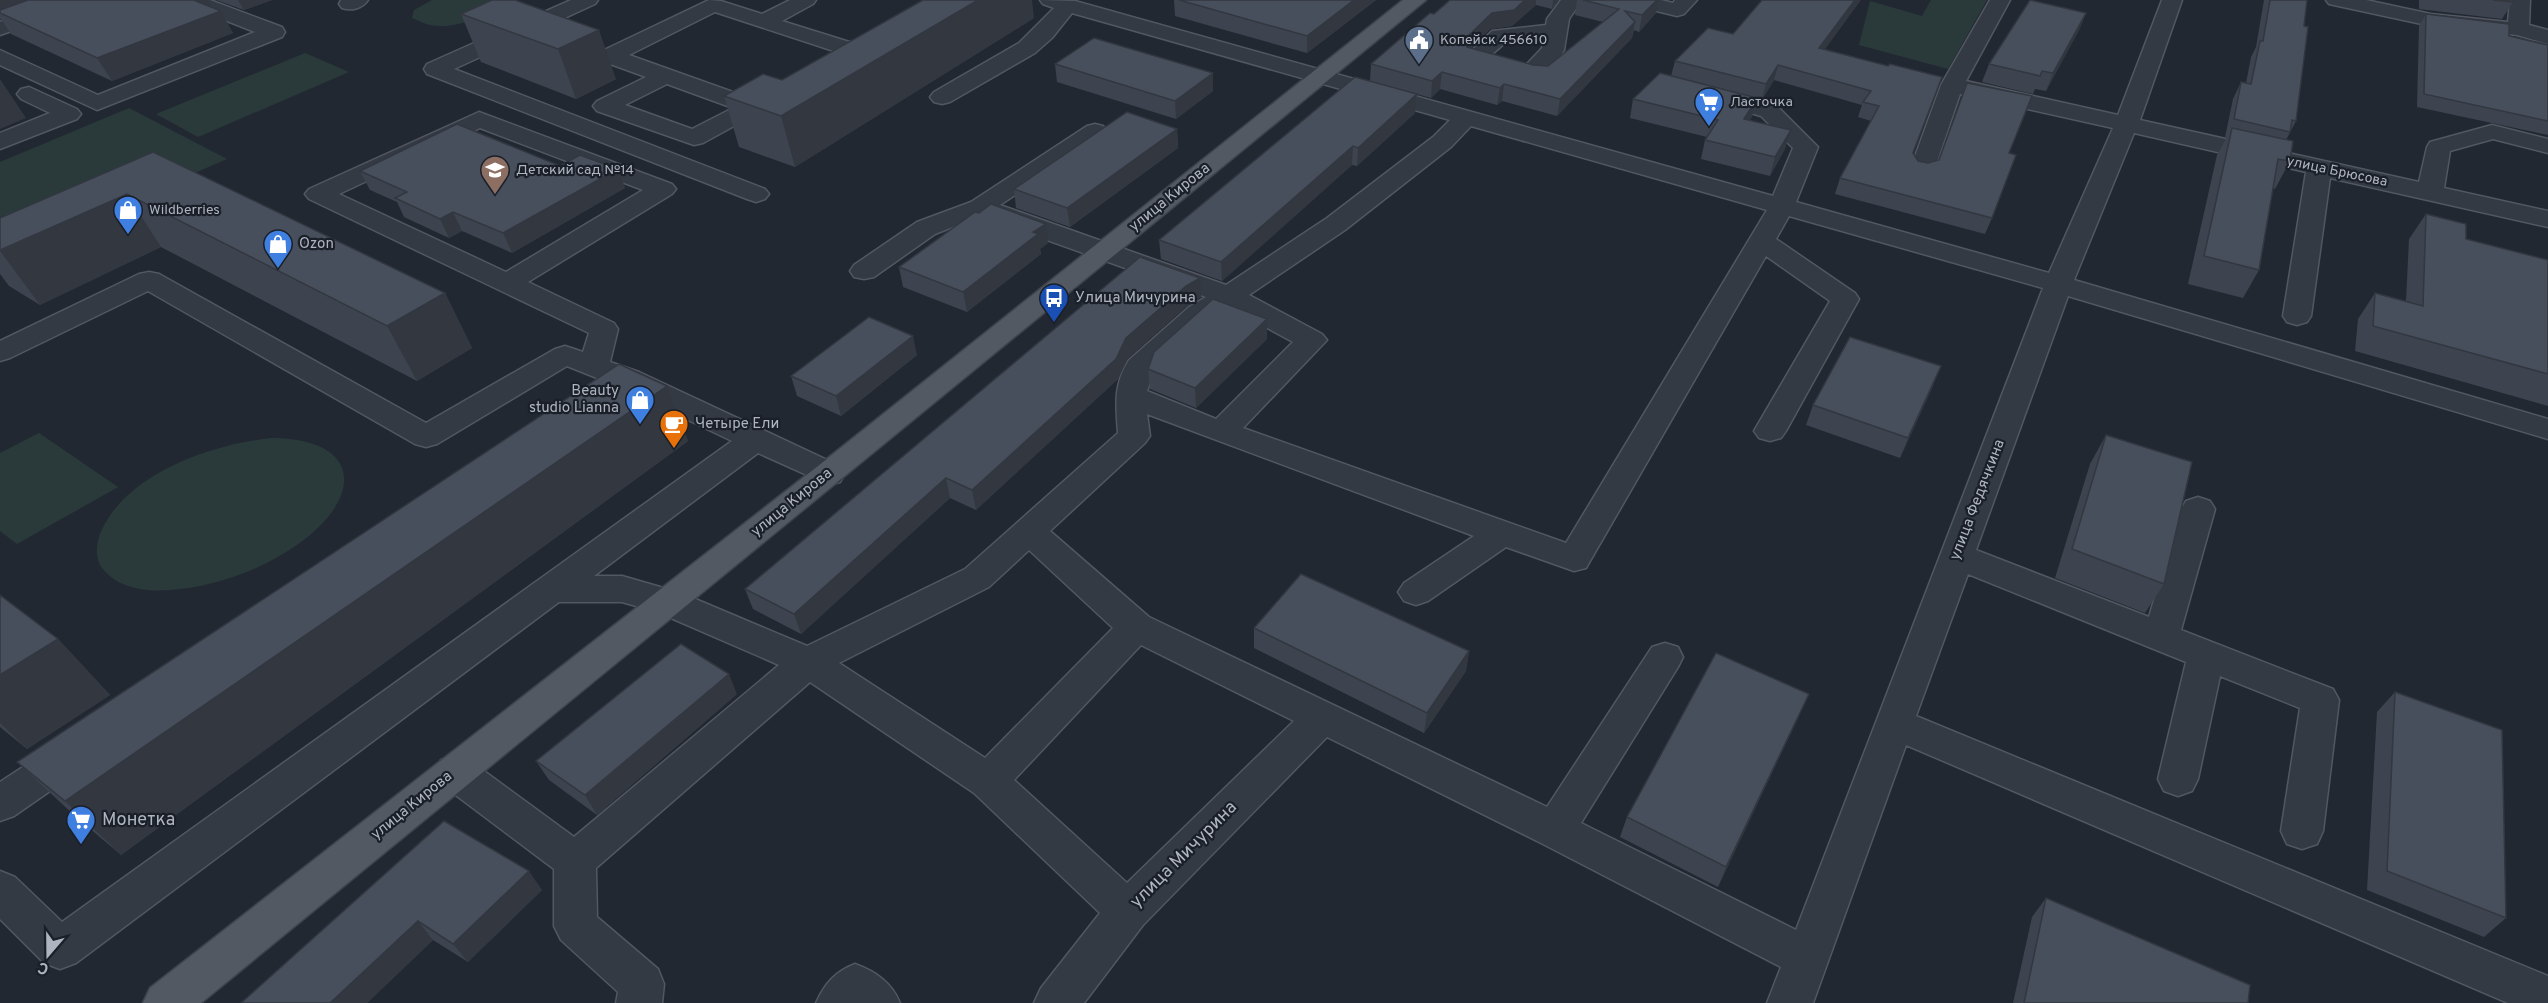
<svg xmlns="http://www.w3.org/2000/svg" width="2548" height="1003" viewBox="0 0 2548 1003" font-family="Overpass,sans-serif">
	<rect width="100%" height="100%" fill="#212832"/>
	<!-- green -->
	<g fill="#2a3a3a">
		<path d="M 432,0 L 516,0 C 491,11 459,31 430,25 C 424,24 418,20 412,18 L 414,10 Z"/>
		<polygon points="1931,0 1987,0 1948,69 1859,45 1870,1 1922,16"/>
		<polygon points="305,53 349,72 198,137 156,114"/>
		<polygon points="129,108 227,159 0,258 0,162"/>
		<polygon points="39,433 118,487 17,544 0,531 0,453"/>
		<path d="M 272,438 C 364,439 363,499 297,545 C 259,571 215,587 169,590 C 146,592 118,588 103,569 C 95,560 96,545 100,534 C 124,474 212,444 272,438 Z"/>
	</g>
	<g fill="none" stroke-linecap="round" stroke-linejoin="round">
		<!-- minor casing -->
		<g stroke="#525761" stroke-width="3">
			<g id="minor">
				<polygon points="61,0 91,0 88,4 0,35 0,22"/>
				<polygon points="181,0 210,0 282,27 285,32 282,37 97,110 0,65 0,50 98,95 255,32 184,4"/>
				<path d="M 341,0 L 368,0 C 362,9 351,11 342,8 L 339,4 Z"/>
				<polygon points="571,0 598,0 595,4 454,69 765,189 769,194 765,199 756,202 747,199 427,74 424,69 427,64"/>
				<path d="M 709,0 L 721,1 L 762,14 L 790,0 L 816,0 L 813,4 L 782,21 L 875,50 L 878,55 C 871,66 858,71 846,68 L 843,63 L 849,56 L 715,12 L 629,55 L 775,107 L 779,112 L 775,117 L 767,119 L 754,115 L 703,143 L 694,145 L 597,111 L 593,106 L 597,101 L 646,77 L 602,61 L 599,56 L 602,51 ZM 667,84 L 733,108 L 692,129 L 625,105 Z"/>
				<path d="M 1040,0 L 1075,1 L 1773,196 L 1793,148 L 1761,116 L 1704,100 L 1700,95 L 1704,90 L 1712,88 L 1720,90 L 1777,106 L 1818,147 L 1796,202 L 2049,273 L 2113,128 L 1960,94 L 1934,170 L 1931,175 L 1922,177 L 1913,175 L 1910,170 L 1941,85 L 1990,0 L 2010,0 L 1966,81 L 2118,115 L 2162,0 L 2182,0 L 2140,120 L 2419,182 L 2427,147 L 2430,142 L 2492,125 L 2548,139 L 2548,153 L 2493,139 L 2450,151 L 2444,188 L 2548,211 L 2548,227 L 2330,178 L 2311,316 L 2307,322 L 2297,325 L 2287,322 L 2283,316 L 2306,172 L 2134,133 L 2074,280 L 2548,419 L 2548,439 L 2068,296 L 1976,550 L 2149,617 L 2181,509 L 2186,501 L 2198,497 L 2210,501 L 2215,509 L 2181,630 L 2333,689 L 2339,700 L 2323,831 L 2317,844 L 2302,849 L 2287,844 L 2281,831 L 2300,708 L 2220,676 L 2198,779 L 2192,791 L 2178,796 L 2164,791 L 2158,779 L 2186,662 L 1968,574 L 1916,716 L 2548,976 L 2548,1003 L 2508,1003 L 1906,745 L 1813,1003 L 1767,1003 L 1781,967 L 1541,843 L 1327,737 L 1143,925 L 1084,1003 L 1034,1003 L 1041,988 L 1100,913 L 974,793 L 810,682 L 596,868 L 597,917 L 658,969 L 664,984 L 662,1003 L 616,1003 L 618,992 L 561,940 L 554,926 L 554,869 L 441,784 L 435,772 L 441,760 L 455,755 L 469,760 L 574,837 L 779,665 L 657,612 L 622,602 L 559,602 L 76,963 L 60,969 L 44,963 L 0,919 L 0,871 L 15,877 L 62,922 L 732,441 L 617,386 L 567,366 L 437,444 L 426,447 L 415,444 L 148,291 L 10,358 L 0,361 L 0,341 L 139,274 L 149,272 L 159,274 L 426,423 L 555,349 L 565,346 L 583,352 L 589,333 L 309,199 L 305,194 L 309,189 L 479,112 L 672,184 L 676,189 L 672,194 L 528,282 L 614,323 L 618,329 L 610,362 L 639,372 L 840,466 L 845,474 L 840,482 L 829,485 L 758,453 L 594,576 L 622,576 L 681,593 L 807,646 L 965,569 L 1118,433 C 1116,405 1113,385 1129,360 L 1189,307 L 1206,297 L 980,216 L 935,234 L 874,277 L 864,279 L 854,277 L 850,271 L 854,265 L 917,222 L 971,202 L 1087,126 L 1095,124 L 1103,126 L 1107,131 L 1103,136 L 1000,205 L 1226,285 L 1327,218 L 1433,137 L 1450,120 L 1072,13 L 1052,38 L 1035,53 L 950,102 L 942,104 L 934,102 L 930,97 L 934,92 L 1019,43 L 1054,8 L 1043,4 ZM 1471,126 L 1767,210 L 1566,543 L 1243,428 L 1327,340 L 1322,334 L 1249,295 L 1345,230 L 1451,147 ZM 480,128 L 643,190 L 506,272 L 339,194 ZM 1789,216 L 2043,288 L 1796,930 L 1581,823 L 1678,667 L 1683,657 L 1678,647 L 1665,643 L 1652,647 L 1547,807 L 1149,617 L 1050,531 L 1145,443 L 1150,436 L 1147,414 L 1474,536 L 1404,583 L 1398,592 L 1404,601 L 1416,605 L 1428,601 L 1506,547 L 1574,571 L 1586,568 L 1766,256 L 1830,301 L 1754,431 L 1759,438 L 1770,441 L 1781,438 L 1786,431 L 1859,299 L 1855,293 L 1776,239 ZM 1229,307 L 1293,342 L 1216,419 L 1147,391 L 1154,371 L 1209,319 ZM 1029,550 L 1113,628 L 985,758 L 839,663 L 989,587 ZM 1141,645 L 1294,721 L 1127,883 L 1014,780 Z"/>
				<path d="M 1561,0 L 1582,0 L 1569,19 L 1564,50 L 1561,55 L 1539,78 L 1531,80 L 1523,78 L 1467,63 L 1464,58 L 1492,31 L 1546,25 L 1547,19 ZM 1544,39 L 1542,48 L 1526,65 L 1491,55 L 1506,42 Z"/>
				<polygon points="1625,0 1661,0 1673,3 1675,0 1697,0 1684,14 1677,16 1628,4"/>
				<polygon points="2326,0 2366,0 2431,14 2508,22 2510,0 2530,0 2529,25 2548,30 2548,44 2517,35 2431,26 2329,4"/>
				<polygon points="29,87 77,109 81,114 77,119 0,149 0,133 50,113 21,99 17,94 21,89"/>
				<polygon points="72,739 86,744 92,755 86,766 14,816 0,821 0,782 58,744"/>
				<path d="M 855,964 C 876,972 891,982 900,1003 L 816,1003 C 825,983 835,972 855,964 Z"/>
			</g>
		</g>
		<!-- major casing -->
		<g stroke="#3e434d" stroke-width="3">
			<polygon id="major" points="1403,0 1426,0 201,1003 143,1003 150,988 818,466"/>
		</g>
		<!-- minor -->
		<use href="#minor" fill="#343a43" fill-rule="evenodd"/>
		<!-- major -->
		<use href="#major" fill="#525963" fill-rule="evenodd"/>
	</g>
	<!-- wall -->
	<g fill="#3e444f">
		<polygon points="0,0 211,7 233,33 112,81 11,34 1,19 0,20"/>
		<polygon points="216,0 272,0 244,10"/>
		<polygon points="492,0 616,79 576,99 481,62 461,14"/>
		<polygon points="1174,0 1376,0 1307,53 1175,16"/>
		<polygon points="1450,0 1559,0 1552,9 1536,5 1512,26 1490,29 1471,48 1533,65 1548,66 1603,22 1575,15 1577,0 1659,0 1656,13 1639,32 1634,30 1632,38 1557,116 1502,101 1497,105 1440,89 1431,98 1370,81 1371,64"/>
		<polygon points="2264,0 2307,0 2304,26 2296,121 2286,140 2290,161 2275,189 2273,188 2259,270 2243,298 2188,284 2217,155 2227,137 2225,137 2233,99 2241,82 2246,83 2251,57 2256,47"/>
		<polygon points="2419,0 2513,0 2513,2 2502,19 2419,9"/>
		<polygon points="2086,13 2079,30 2046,91 2035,89 2033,94 1982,82 1989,64"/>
		<polygon points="2426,14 2509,36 2548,45 2548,135 2417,107 2419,26"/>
		<polygon points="1034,18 795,167 739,147 724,96 782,80"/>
		<polygon points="1733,34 1825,49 1888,66 1914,154 1918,161 1928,163 2009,153 1992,218 1985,234 1835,194 1840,178 1871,121 1858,117 1862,105 1774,80 1762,100 1757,98 1752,116 1750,120 1785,149 1770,176 1701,159 1705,140 1707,137 1630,118 1633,99 1671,76 1675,61"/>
		<polygon points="1055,64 1213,91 1176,119 1057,82"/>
		<polygon points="1417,94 1415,113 1357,166 1352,165 1222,281 1161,259 1159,240"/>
		<polygon points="1177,129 1178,148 1070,227 1016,208 1014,189"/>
		<polygon points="153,152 445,293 472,348 417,381 161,247 40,305 9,286 0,274 0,218"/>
		<polygon points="560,166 618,169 625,188 512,253 462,231 449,238 404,217 397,202 370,190 360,171"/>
		<polygon points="2426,214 2466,239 2548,260 2548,406 2355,351 2358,319 2375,293 2406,301 2409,239"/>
		<polygon points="1048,243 1040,249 1041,254 967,312 903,287 899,267"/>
		<polygon points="1140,257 1201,297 1188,305 1128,358 1118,379 976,510 950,498 801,634 753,609 745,589"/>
		<polygon points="1267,319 1267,339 1196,408 1150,389 1148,369"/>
		<polygon points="917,355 841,416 797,396 791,376"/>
		<polygon points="667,386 688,441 121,855 75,816 17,762"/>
		<polygon points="1933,386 1900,458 1806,425 1813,405"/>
		<polygon points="2106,435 2164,584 2145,613 2055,578 2090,464"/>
		<polygon points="0,595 58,639 110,695 27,749 0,727"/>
		<polygon points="1254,628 1469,651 1466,671 1424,733 1254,648"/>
		<polygon points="2395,692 2506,918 2484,937 2367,890 2377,712"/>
		<polygon points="737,694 597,815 549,780 536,761"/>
		<polygon points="1800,714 1718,887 1620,837 1627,817"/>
		<polygon points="444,821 542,890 468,962 433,940 367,1003 241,1003"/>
		<polygon points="2046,898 2248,1003 2013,1003 2032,917"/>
	</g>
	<!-- shaded-wall -->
	<g fill="#323740">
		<polygon points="0,0 54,0 0,13"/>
		<polygon points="199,0 207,0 215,13 221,11 233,33 112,81 97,58"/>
		<polygon points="238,0 272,0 244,10"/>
		<polygon points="978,0 1032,0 1034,18 795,167 781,116"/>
		<polygon points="1354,0 1376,0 1307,53 1307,36"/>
		<polygon points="1525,0 1536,0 1536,5 1512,26 1490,29 1462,56 1464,40 1492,13"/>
		<polygon points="1553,0 1559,0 1552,9"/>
		<polygon points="1657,0 1659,0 1656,13 1639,32 1642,15"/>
		<polygon points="1855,0 1861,0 1815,63 1819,48"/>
		<polygon points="2086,13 2079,30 2046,91 2053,73"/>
		<polygon points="1635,22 1632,38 1557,116 1560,99"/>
		<polygon points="599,30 616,79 576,99 558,49"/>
		<polygon points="1778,65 1774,80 1762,100 1766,84"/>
		<polygon points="1442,72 1440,89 1431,98 1432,81"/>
		<polygon points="1213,73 1213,91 1176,119 1175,101"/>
		<polygon points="0,79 26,118 0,129"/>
		<polygon points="1504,84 1502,101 1497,105 1500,88"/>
		<polygon points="1417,94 1415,113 1357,166 1358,148"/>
		<polygon points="1757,98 1752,116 1739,137 1744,119"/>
		<polygon points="1177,129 1178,148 1070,227 1067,208"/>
		<polygon points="1791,130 1785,149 1770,176 1775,157"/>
		<polygon points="1353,146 1352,165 1222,281 1221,262"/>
		<polygon points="618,169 625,188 512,253 503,233"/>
		<polygon points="127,194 161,247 40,305 0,251"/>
		<polygon points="453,212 462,231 449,238 440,219"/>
		<polygon points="1046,224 1048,243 1040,249 1041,254 967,312 963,292 1033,232"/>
		<polygon points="1200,278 1201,297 1188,305 1128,358 1118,379 976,510 972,490 1126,338 1186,286"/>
		<polygon points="445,293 472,348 417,381 387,326"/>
		<polygon points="1267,319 1267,339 1196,408 1195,388"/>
		<polygon points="913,336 917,355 841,416 836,396"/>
		<polygon points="1941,366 1933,386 1900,458 1908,438"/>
		<polygon points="667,386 688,441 121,855 65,801"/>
		<polygon points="946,478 950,498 801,634 794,614"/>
		<polygon points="58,639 110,695 27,749 0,723 0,675"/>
		<polygon points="1469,651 1466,671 1424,733 1427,713"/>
		<polygon points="729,674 737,694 597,815 585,795"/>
		<polygon points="1809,694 1800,714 1718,887 1726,867"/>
		<polygon points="529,871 542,890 468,962 453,944"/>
		<polygon points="418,921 433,940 367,1003 330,1003"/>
	</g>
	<!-- building -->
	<g fill="#484f5c" stroke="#323740" stroke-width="1.5">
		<polygon points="28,0 199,0 196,1 221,11 97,58 0,13 0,10"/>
		<polygon points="492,0 515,0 599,30 558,49 461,14"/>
		<polygon points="923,0 978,0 781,116 724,96 763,74 782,80"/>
		<polygon points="1179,0 1354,0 1307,36"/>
		<polygon points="1450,0 1525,0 1514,10 1492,13 1464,40 1467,47 1533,65 1548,66 1619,9 1583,0 1657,0 1642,15 1625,11 1635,22 1560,99 1504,84 1500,88 1442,72 1432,81 1371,64 1430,13 1434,14"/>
		<polygon points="1762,0 1855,0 1819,48 1888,66 1890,64 1942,77 1913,153 1918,161 1928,163 1939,160 1967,83 2032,96 2009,153 2016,155 1992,218 1840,178 1879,106 1863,102 1871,91 1778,65 1766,84 1675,61 1708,28 1733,34"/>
		<polygon points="2030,0 2086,13 2053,73 2042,71 2040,76 1989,64"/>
		<polygon points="2270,0 2307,0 2304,26 2308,27 2296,121 2292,120 2290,132 2234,119 2241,82 2251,84 2260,41 2263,41"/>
		<polygon points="2493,0 2513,0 2513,2"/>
		<polygon points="2426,14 2509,24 2509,36 2548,45 2548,121 2424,94"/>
		<polygon points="1094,38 1213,73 1175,101 1055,64"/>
		<polygon points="1660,73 1757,98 1744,119 1791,130 1775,157 1705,140 1718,120 1633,99"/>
		<polygon points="1355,77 1417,94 1358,148 1353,146 1221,262 1159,240"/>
		<polygon points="1127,112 1177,129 1067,208 1014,189"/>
		<polygon points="457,124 560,166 580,155 618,169 503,233 453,212 440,219 395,198 407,192 360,171"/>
		<polygon points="2232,128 2293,141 2290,161 2278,159 2259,270 2204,256"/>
		<polygon points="153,152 445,293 387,326 127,194 0,250 0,218"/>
		<polygon points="991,204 1046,224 1033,232 1038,234 963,292 899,267 975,212 979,213"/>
		<polygon points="2426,214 2466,224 2466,239 2548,260 2548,374 2373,326 2375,293 2423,306"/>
		<polygon points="1140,257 1200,278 1186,286 1126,338 1116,359 972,490 946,478 794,614 745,589"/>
		<polygon points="1213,299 1267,319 1195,388 1148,369 1154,352"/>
		<polygon points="869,317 913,336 836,396 791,376"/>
		<polygon points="1850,337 1941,366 1908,438 1813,405"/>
		<polygon points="619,364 667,386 65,801 17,762"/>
		<polygon points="2106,435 2192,462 2164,584 2072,549"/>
		<polygon points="1301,574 1469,651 1427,713 1254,628"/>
		<polygon points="0,595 58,639 0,675"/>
		<polygon points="681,644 729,674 585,795 536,761"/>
		<polygon points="1716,653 1809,694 1726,867 1627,817"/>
		<polygon points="2395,692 2502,730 2506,918 2387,871"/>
		<polygon points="444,821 529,871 453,944 418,921 330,1003 241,1003"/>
		<polygon points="2046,898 2250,985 2248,1003 2024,1003"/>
	</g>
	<!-- icons -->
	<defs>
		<g id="civic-pin" transform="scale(1.5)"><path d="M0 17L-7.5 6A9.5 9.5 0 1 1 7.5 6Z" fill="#5c6f8a" stroke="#1a1f28"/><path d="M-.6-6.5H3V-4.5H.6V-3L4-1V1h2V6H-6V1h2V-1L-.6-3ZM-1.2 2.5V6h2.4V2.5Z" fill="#fff"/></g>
		<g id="supermarket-pin" transform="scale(1.5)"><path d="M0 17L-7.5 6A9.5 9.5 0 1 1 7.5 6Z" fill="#3f7fe0" stroke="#1a1f28"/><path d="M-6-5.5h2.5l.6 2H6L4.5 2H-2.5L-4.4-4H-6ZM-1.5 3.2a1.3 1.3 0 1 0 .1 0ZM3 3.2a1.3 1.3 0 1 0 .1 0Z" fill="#fff"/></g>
		<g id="school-pin" transform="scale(1.5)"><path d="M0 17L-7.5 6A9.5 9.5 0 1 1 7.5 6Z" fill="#8d6e63" stroke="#1a1f28"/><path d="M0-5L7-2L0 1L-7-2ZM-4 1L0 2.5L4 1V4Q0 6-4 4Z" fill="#fff"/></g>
		<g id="shop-pin" transform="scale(1.5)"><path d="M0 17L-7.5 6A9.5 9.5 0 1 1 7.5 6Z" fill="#3f7fe0" stroke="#1a1f28"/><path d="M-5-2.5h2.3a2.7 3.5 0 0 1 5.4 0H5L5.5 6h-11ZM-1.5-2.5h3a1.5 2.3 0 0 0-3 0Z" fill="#fff"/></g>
		<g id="bus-pin" transform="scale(1.5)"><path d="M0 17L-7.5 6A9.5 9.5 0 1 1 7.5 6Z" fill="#1a4fb4" stroke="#1a1f28"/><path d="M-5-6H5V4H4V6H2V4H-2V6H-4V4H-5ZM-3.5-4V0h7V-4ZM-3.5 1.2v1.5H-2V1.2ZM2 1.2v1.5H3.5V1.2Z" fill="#fff"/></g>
		<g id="cafe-pin" transform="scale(1.5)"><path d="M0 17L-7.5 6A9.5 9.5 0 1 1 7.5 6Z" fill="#e8710a" stroke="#1a1f28"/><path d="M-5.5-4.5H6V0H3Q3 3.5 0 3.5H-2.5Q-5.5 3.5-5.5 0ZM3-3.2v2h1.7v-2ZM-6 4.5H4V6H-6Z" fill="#fff"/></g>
	</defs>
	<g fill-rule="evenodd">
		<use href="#civic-pin" x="1419" y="40"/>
		<use href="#supermarket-pin" x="1709" y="102"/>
		<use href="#school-pin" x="495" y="170"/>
		<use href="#shop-pin" x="128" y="210"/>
		<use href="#shop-pin" x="278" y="244"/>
		<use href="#bus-pin" x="1054" y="298"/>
		<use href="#shop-pin" x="640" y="400"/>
		<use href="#cafe-pin" x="674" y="424"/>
		<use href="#supermarket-pin" x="81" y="820"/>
	</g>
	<g text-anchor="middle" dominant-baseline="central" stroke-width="4.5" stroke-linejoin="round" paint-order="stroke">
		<!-- far-poi labels -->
		<g font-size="14" fill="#aeb4c0" stroke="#1a1f28" text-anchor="start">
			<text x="1440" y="40">Копейск 456610</text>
			<text x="1730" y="102">Ласточка</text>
			<text x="516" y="170">Детский сад №14</text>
			<text x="149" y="210">Wildberries</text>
		</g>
		<!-- far-street labels -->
		<g font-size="14" fill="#aeb4c0" stroke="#1a1f28">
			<text transform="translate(2337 172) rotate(12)">улица Брюсова</text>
		</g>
		<!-- street labels -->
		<g font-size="15" fill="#aeb4c0" stroke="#1a1f28">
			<text transform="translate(1170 198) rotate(-39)">улица Кирова</text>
			<text transform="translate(1978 500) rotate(-69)">улица Федячкина</text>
			<text transform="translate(792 503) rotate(-39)">улица Кирова</text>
			<text transform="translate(412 806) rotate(-39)">улица Кирова</text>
		</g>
		<!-- poi labels -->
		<g font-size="15" fill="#aeb4c0" stroke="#1a1f28" text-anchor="start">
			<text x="299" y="244">Ozon</text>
			<text x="1075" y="298">Улица Мичурина</text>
			<text x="619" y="391" text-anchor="end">Beauty<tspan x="619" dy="17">studio Lianna</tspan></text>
			<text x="695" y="424">Четыре Ели</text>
		</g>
		<!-- near-poi labels -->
		<g font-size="18" fill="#aeb4c0" stroke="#1a1f28" text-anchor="start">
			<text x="102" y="820">Монетка</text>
		</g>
		<!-- near-street labels -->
		<g font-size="18" fill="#aeb4c0" stroke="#1a1f28">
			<text transform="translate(1184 855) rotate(-45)">улица Мичурина</text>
		</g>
	</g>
	<!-- north arrow -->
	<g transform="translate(48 955) rotate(200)" stroke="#1a1f28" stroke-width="4.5" paint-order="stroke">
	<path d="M0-4.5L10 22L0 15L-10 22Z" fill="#aeb4c0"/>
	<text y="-9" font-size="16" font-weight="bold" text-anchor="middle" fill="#aeb4c0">С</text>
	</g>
</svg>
